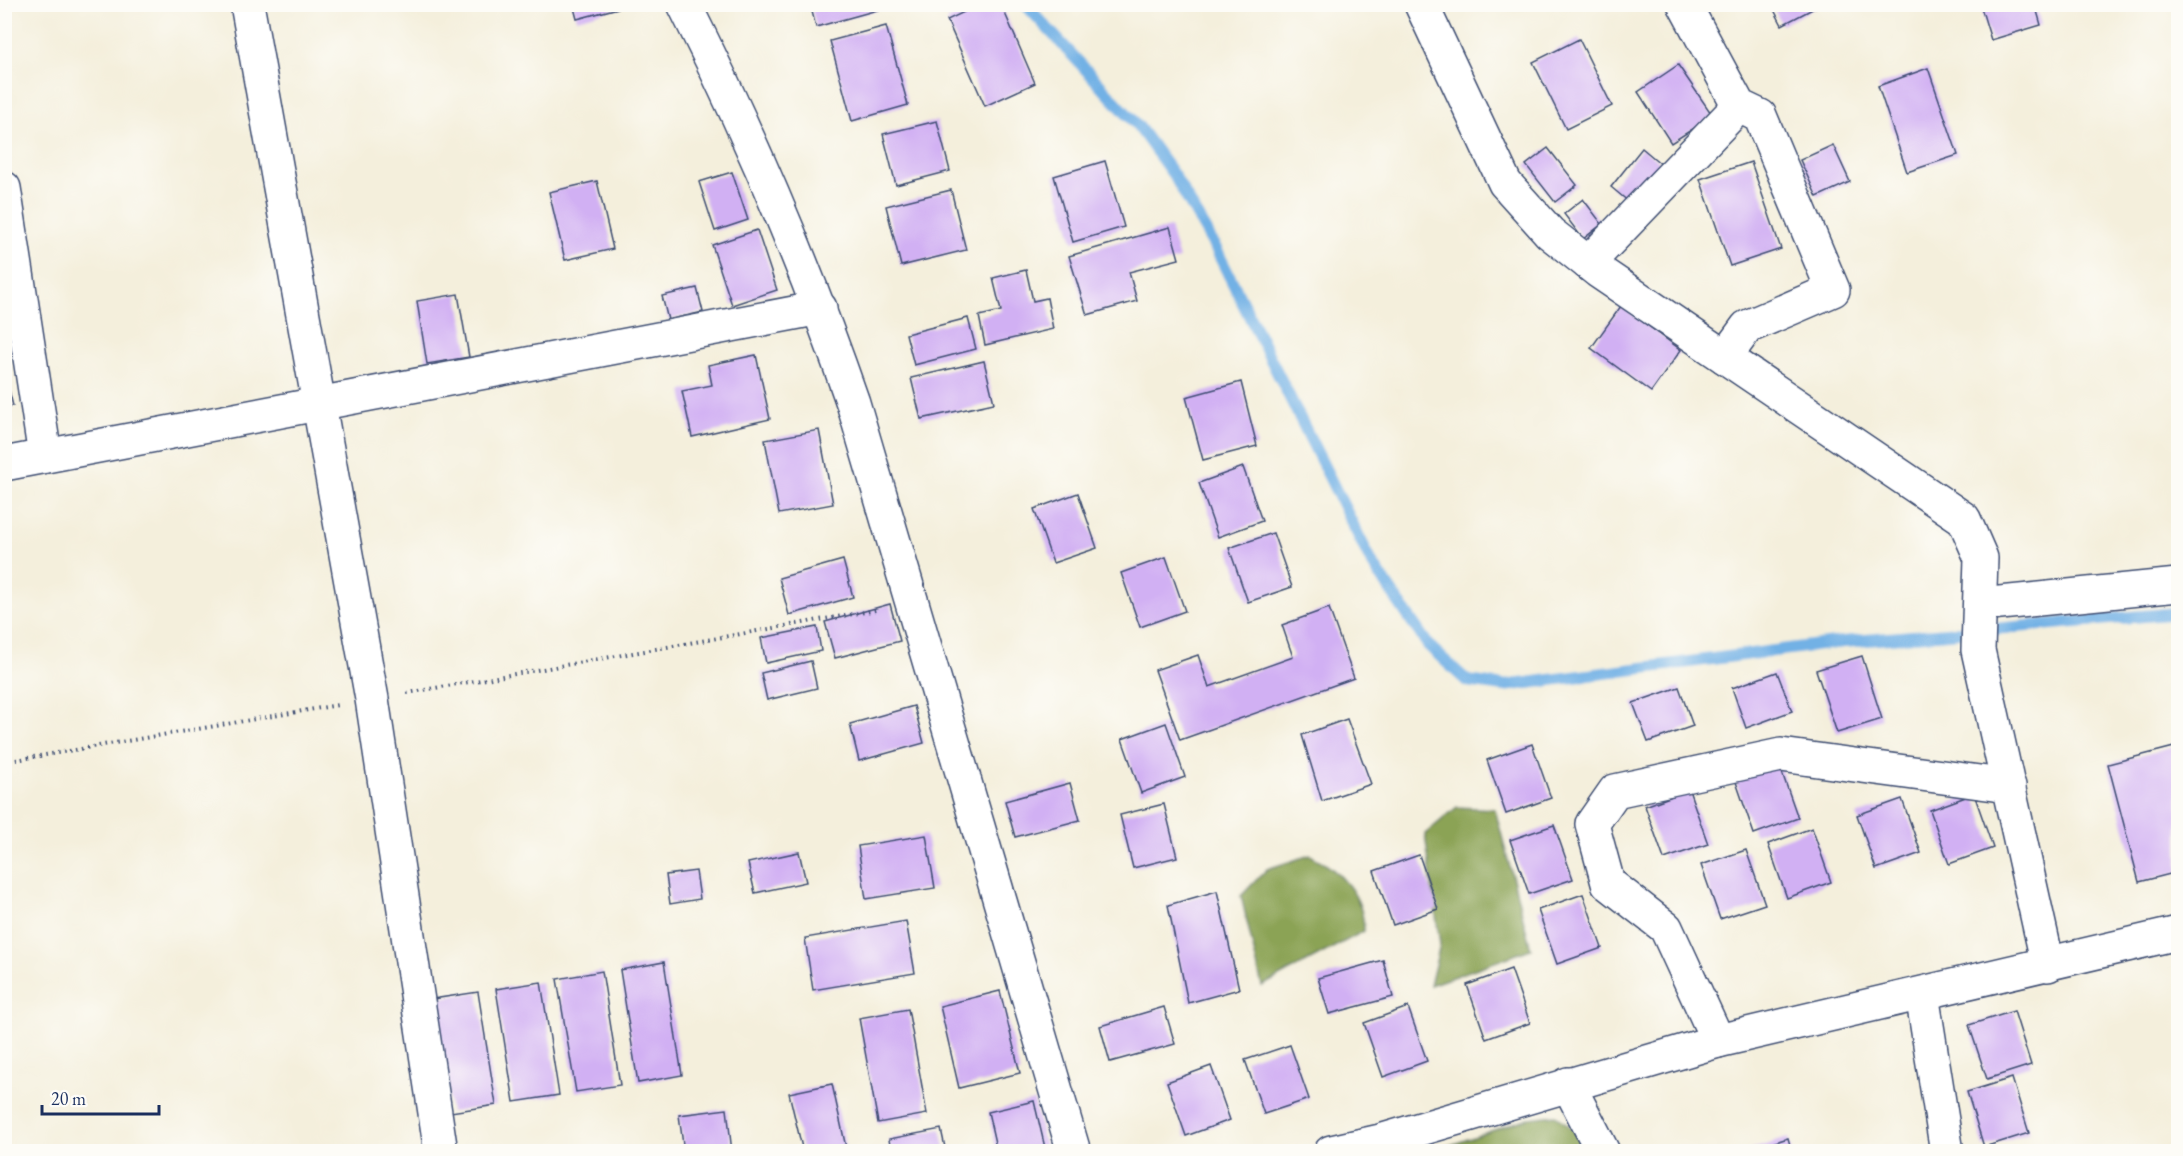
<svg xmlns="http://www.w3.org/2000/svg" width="2183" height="1156" viewBox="0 0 2183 1156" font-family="'EB Garamond',serif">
	<rect width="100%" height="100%" fill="#fdfcf7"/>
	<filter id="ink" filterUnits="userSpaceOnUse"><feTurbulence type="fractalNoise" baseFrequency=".0167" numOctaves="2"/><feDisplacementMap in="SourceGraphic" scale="12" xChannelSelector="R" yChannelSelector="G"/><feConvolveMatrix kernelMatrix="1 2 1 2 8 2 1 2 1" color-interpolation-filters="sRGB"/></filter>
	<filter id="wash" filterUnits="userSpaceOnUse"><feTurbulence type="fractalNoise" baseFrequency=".008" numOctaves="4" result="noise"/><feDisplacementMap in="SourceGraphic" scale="24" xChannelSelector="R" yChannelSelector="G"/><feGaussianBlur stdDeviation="1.35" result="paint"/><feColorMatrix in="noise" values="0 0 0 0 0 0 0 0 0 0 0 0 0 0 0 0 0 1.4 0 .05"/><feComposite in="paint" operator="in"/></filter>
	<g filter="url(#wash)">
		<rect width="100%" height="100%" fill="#f4efdc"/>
		<!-- forest -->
		<g fill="#8ba355" stroke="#53695a" stroke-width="1.5">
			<polygon points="1457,807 1495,809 1531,949 1430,985 1440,945 1425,834"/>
			<path d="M 1310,855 C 1340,870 1364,895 1364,931 L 1262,986 L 1241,896 L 1267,869 Z"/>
			<polygon points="1556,1115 1600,1151 1431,1152 1528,1118"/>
		</g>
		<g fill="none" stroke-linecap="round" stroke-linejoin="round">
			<!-- stream -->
			<polyline stroke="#72b1e5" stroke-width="12" points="1025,4 1138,126 1175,177 1216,249 1372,563 1428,645 1467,681 1504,686 1843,642 2178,613"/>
		</g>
		<g id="blocks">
			<!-- building -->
			<g fill="#d1b0f3">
				<polygon points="573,4 628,4 629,5 577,19"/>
				<polygon points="810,4 879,4 881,9 816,27"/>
				<polygon points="981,4 1001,4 1035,83 985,106 947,20"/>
				<polygon points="1771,4 1822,4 1782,25"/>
				<polygon points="1980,4 2035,4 2041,25 1991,40"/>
				<polygon points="886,26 908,105 852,121 830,41"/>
				<polygon points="1579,39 1612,106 1566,129 1533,62"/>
				<polygon points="1678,65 1713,116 1671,143 1638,92"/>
				<polygon points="1928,68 1958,155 1907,172 1878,86"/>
				<polygon points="937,121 950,171 896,185 883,134"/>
				<polygon points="1833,145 1850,182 1817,197 1800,160"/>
				<polygon points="1548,148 1577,185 1555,202 1526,165"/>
				<polygon points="1642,148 1661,164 1629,202 1611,187"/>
				<polygon points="1105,161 1124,227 1073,242 1054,176"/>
				<polygon points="1751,162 1781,249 1730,266 1700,179"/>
				<polygon points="732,172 748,220 715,231 699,182"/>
				<polygon points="597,181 613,249 565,260 549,192"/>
				<polygon points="951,190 966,250 901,266 886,206"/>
				<polygon points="1583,199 1602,224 1583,239 1564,214"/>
				<polygon points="1170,227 1179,259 1129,272 1137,301 1087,315 1069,256"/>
				<polygon points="757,230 777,290 732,305 712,245"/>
				<polygon points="1026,270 1033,301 1047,298 1053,329 985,345 979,316 1001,311 993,278"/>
				<polygon points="697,288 703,312 668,320 662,296"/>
				<polygon points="458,294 469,357 427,364 417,301"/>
				<polygon points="1621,306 1681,350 1651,392 1591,348"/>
				<polygon points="968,318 976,349 914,365 906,334"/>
				<polygon points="756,355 770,419 692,437 682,391 712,385 708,365"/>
				<polygon points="984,361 994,403 921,419 911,378"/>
				<polygon points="4,370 13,406 4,408"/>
				<polygon points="1241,382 1257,446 1203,460 1186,397"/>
				<polygon points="819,430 833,504 779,514 765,440"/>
				<polygon points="1243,467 1262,521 1218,537 1199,483"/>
				<polygon points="1078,493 1097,548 1053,563 1034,509"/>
				<polygon points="1273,533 1292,587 1248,602 1229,548"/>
				<polygon points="1166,557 1185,611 1140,627 1121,573"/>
				<polygon points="843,560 853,597 789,615 779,578"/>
				<polygon points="890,604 900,641 835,658 825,622"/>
				<polygon points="1329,608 1354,678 1180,740 1155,670 1198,655 1209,687 1293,657 1282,625"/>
				<polygon points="817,627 821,651 766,663 761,638"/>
				<polygon points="1862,656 1882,719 1837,733 1816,670"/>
				<polygon points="811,661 817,688 767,700 761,673"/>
				<polygon points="1777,672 1792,711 1746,728 1732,688"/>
				<polygon points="1679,687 1693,726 1648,742 1633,703"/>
				<polygon points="914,706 924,743 859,761 850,724"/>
				<polygon points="1347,719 1371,784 1322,801 1302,735"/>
				<polygon points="1166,723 1185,777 1141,793 1122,739"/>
				<polygon points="1532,744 1551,798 1506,814 1487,760"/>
				<polygon points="2174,747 2178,765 2178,872 2139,882 2108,764"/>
				<polygon points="1779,764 1798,818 1754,834 1735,779"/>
				<polygon points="1070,783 1080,820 1015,837 1005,801"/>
				<polygon points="1689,790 1708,844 1664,859 1645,806"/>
				<polygon points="1974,794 1993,848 1949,864 1930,810"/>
				<polygon points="1902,799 1921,853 1876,869 1857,815"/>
				<polygon points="1164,804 1177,857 1133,868 1120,815"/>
				<polygon points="1554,825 1573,879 1529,894 1510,840"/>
				<polygon points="1812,828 1831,882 1787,898 1768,844"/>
				<polygon points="926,835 935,888 866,899 858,846"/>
				<polygon points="1746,850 1765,904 1720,919 1701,865"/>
				<polygon points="799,852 806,882 755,893 748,863"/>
				<polygon points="1419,855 1438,909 1393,925 1374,871"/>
				<polygon points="696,871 700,899 670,904 666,875"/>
				<polygon points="1217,891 1239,989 1188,1003 1168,905"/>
				<polygon points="1583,894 1602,948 1557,964 1538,910"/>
				<polygon points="906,921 915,973 813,990 805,938"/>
				<polygon points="1383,960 1393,997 1329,1014 1318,978"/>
				<polygon points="664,962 682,1075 638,1083 620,970"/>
				<polygon points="1511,969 1530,1023 1486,1039 1467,985"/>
				<polygon points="602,971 620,1085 576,1092 557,979"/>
				<polygon points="541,982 559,1095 514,1102 496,989"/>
				<polygon points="1000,991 1020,1073 959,1088 940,1006"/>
				<polygon points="478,992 496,1105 451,1112 433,999"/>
				<polygon points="1164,1007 1175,1044 1110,1062 1100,1026"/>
				<polygon points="1408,1007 1427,1061 1383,1077 1364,1023"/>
				<polygon points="908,1009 927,1114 878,1123 859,1018"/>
				<polygon points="2014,1011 2031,1065 1987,1079 1969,1025"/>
				<polygon points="1290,1045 1309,1099 1264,1114 1245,1060"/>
				<polygon points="1211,1066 1230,1120 1186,1136 1167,1082"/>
				<polygon points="2012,1078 2029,1133 1984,1147 1967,1092"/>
				<polygon points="832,1084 847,1152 803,1152 789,1093"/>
				<polygon points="1034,1101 1046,1152 997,1152 988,1112"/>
				<polygon points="727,1109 732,1152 684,1152 679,1115"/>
				<polygon points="941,1129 946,1152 891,1152 889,1139"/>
				<polygon points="1788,1138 1792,1152 1747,1152 1747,1151"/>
			</g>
		</g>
	</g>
	<g filter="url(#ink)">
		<use href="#blocks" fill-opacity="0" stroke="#3c4c71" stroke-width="1.5"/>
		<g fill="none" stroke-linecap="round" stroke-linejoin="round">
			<!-- minor casing -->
			<g stroke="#3c4c71" stroke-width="36">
				<g id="minor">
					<polyline points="247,4 372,699 441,1152"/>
					<path d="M 684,4 C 749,133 806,267 853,403 L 1074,1152"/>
					<polyline points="1421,4 1505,183 1550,233 1598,271 1964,519 1981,558 1978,650 2048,965"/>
					<polyline points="1684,4 1739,106 1760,116 1833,290 1747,327 1725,357"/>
					<polyline points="4,188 45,456"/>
					<polyline points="1588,263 1739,106"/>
					<polyline points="4,464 820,308"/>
					<polyline points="1980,605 2178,585"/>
					<polyline points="1922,994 1947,1152"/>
					<polyline points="1718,1041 1666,928 1608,883 1592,824 1615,791 1781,755 2009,786"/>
					<polyline points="1568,1084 1603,1152"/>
					<polyline points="1331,1152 1380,1141 1718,1041 2178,933"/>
				</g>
			</g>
			<!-- path -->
			<g stroke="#3c4c71" stroke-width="4" stroke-dasharray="1.5 4.5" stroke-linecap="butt">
				<polyline points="407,693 876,610"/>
				<polyline points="4,762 338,705"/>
			</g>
			<!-- minor -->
			<use href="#minor" stroke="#fff" stroke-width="33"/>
		</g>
	</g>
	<!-- margin -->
	<rect width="2183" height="1156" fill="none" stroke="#fdfcf7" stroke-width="24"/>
	<!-- scale -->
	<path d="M42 1105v9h117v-9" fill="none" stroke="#1b2f5e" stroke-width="3"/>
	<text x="51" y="1105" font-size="18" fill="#1b2f5e" stroke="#fdfcf7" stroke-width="4.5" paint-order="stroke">20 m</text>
</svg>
